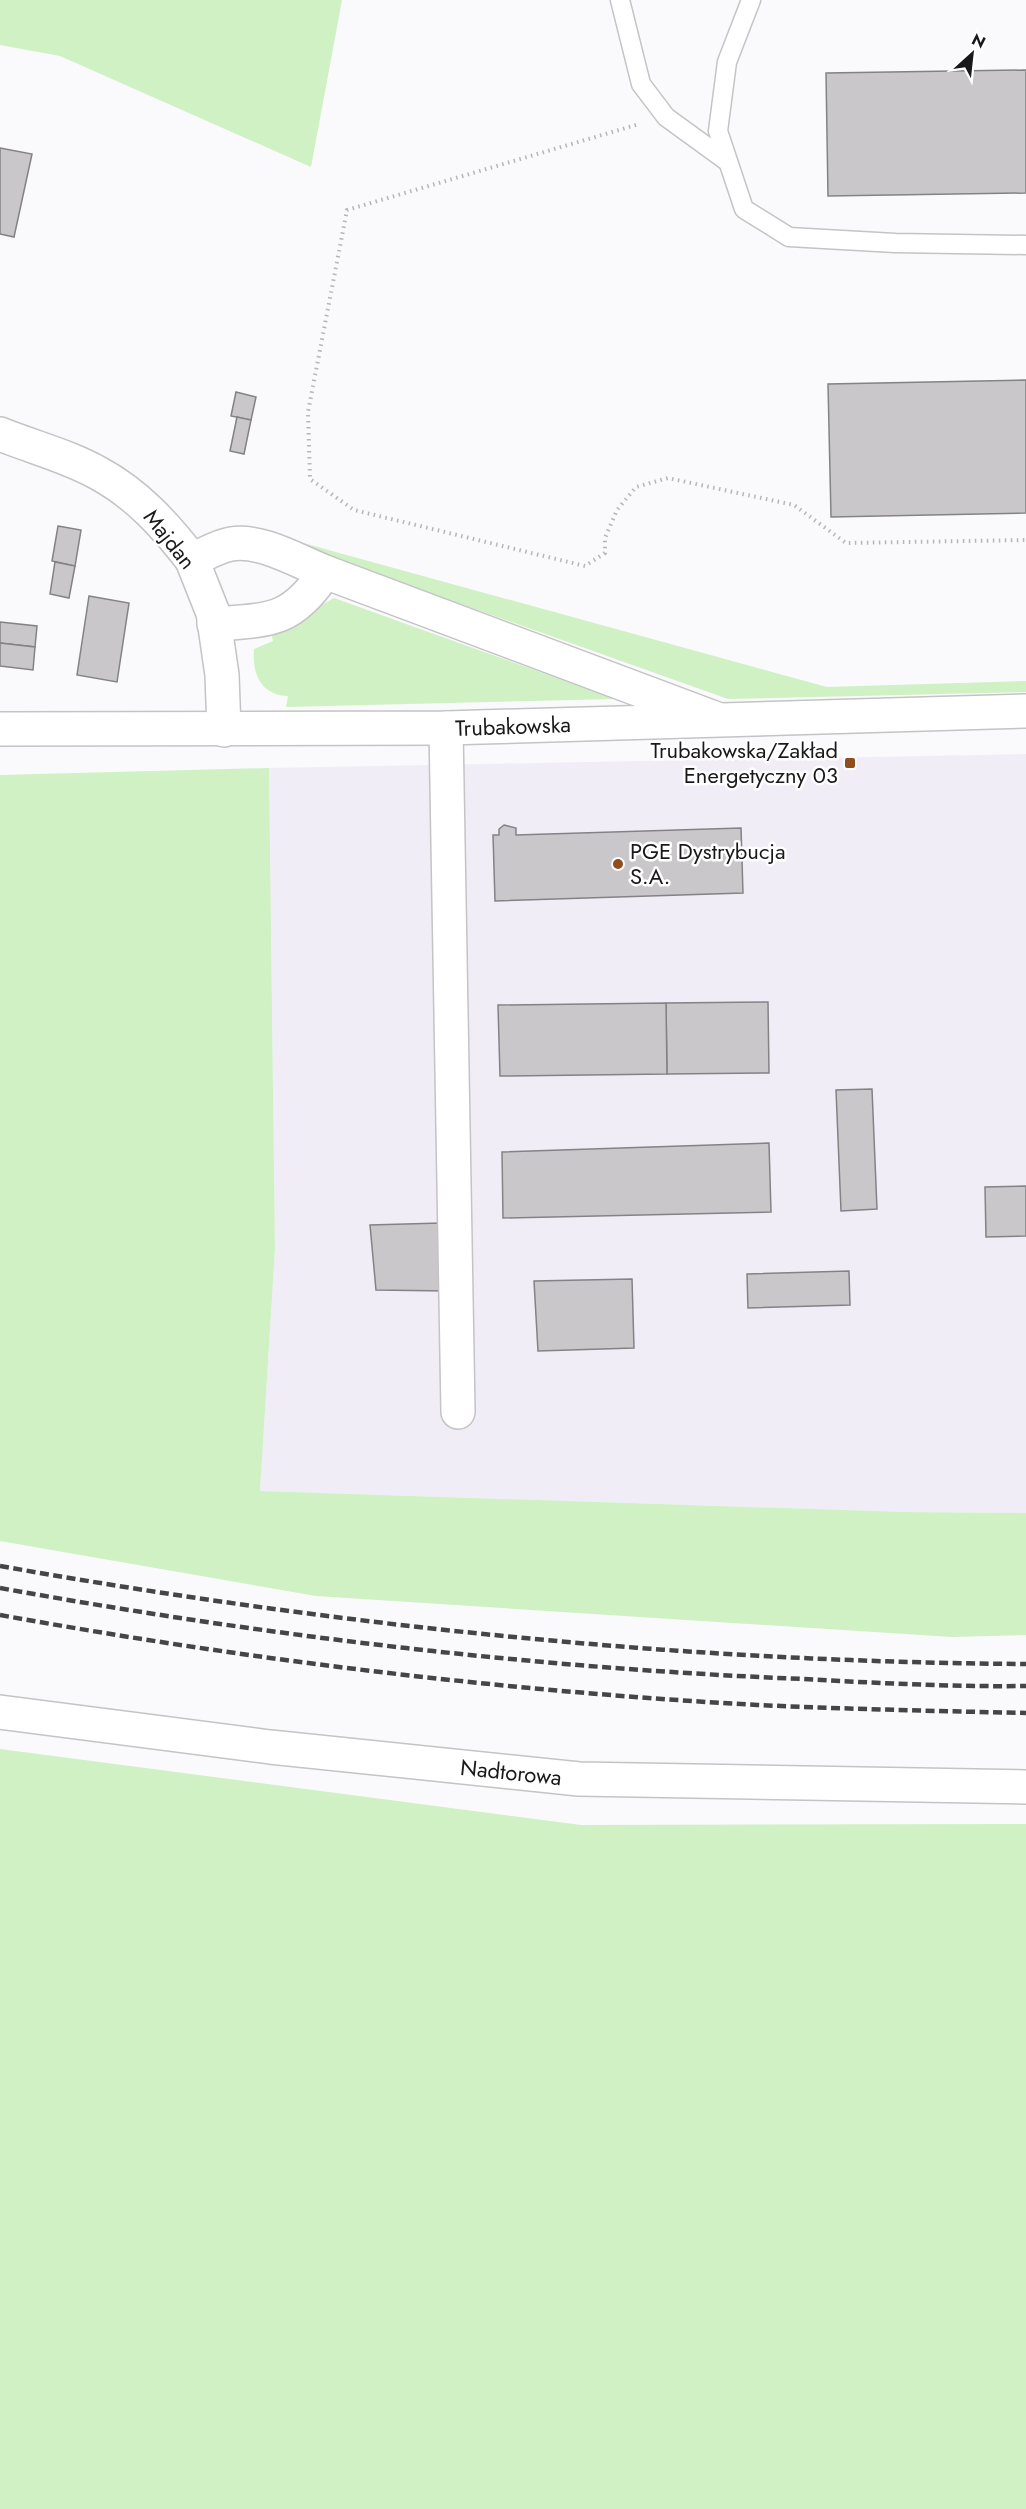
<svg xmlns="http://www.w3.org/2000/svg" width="1026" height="2509" viewBox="0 0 1026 2509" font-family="Jost,sans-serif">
	<rect width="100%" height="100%" fill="#faf9fc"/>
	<!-- built -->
	<polygon fill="#f1edf7" points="1026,754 1026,1513 906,1512 260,1491 275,1249 269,768"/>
	<!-- green -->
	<g fill="#cff1c4">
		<polygon points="0,0 342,0 311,167 60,56 0,45"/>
		<polygon points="241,526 827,687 1026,681 1026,692 728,699"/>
		<path d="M 334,598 L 615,699 L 286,707 L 288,696 C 261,695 252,674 254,649 L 273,641 L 271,633 Z"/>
		<polygon points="269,768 275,1249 260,1491 906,1512 1026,1513 1026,1635 952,1637 316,1596 0,1541 0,775"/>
		<polygon points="0,1749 581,1825 1026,1824 1026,2509 0,2509"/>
	</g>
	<!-- building -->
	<g fill="#c9c7ca" stroke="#838285" stroke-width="1.5">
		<polygon points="1026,70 1026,193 828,196 826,73"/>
		<polygon points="0,148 32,154 14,237 0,234"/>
		<polygon points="1026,380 1026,513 831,517 828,384"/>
		<polygon points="236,392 256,397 251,420 231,416"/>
		<polygon points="237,417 251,420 244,454 230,451"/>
		<polygon points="58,526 81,530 75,566 52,561"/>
		<polygon points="55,562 75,566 69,598 50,594"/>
		<polygon points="89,596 129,603 117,682 77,675"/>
		<polygon points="0,622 37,626 35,647 0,643"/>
		<polygon points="0,643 35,647 33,670 0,666"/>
		<polygon points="504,825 516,828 516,835 741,828 743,893 495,901 493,835 499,835 499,829"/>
		<polygon points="768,1002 769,1073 667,1074 666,1003"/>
		<polygon points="666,1003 667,1074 500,1076 498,1005"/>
		<polygon points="872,1089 877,1209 841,1211 836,1090"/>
		<polygon points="769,1143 771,1212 503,1218 502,1152"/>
		<polygon points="1026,1186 1026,1236 986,1237 985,1187"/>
		<polygon points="441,1223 447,1291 376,1290 370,1225"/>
		<polygon points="849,1271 850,1305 748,1308 747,1274"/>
		<polygon points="632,1279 634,1348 538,1351 534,1281"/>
	</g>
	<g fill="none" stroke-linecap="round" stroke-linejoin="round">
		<!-- lane casing -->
		<g stroke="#c4c3c5" stroke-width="21">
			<g id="lane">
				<polyline points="620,0 641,84 666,117 728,162"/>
				<polyline points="751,0 727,62 718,131 744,209 789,237 895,243 1026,245"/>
			</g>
		</g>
		<!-- street casing -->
		<g stroke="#c4c3c5" stroke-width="36">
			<g id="street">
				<path d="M 0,434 C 32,447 68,456 98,473 C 137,494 165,525 192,560 C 204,555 218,546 231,544 C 261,539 297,561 325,572"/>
				<path d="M 214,624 C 270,620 292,622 325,572 L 717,719"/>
				<polyline points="446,728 458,1412"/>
				<polyline points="0,1712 270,1747 579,1779 1026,1787"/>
			</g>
		</g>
		<!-- secondary casing -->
		<g stroke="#c4c3c5" stroke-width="36">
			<g id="secondary">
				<polyline points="192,560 213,613 222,675 224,730"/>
				<polyline points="0,729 446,728 1026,711"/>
			</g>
		</g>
		<!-- path -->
		<polyline stroke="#b6b5b8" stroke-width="4" stroke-dasharray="1.5 4.5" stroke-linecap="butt" points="636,125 347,210 308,412 310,479 354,510 585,566 605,553 605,538 617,510 636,487 668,478 794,505 846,543 1026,540"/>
		<!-- lane -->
		<use href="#lane" stroke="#fff" stroke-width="18"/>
		<!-- street -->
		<use href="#street" stroke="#fff" stroke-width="33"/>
		<!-- secondary -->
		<use href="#secondary" stroke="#fff" stroke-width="33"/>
		<!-- rail -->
		<g stroke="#454446" stroke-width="4.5" stroke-dasharray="9 4.5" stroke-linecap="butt">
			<path d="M 0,1566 C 339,1626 682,1662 1026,1664"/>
			<path d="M 0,1588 C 266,1636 533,1668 803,1679 C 877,1683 952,1687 1026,1686"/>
			<path d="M 0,1615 C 249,1660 504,1691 757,1705 C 846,1709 936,1711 1026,1713"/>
		</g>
	</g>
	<!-- markers -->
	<g fill="#904d1e" stroke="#fff" stroke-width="2">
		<rect x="844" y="757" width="12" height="12" rx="3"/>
		<circle cx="618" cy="864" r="6"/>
	</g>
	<g text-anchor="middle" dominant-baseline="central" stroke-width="5" stroke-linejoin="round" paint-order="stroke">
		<!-- street labels -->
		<g font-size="22" fill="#19191a" stroke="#fff">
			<text transform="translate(170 539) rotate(52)">Majdan</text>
			<text transform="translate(513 726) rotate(-2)">Trubakowska</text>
			<text transform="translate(511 1772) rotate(6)">Nadtorowa</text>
		</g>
		<!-- poi labels -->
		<g font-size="22" fill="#19191a" stroke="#fff" text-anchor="end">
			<text x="838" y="750">Trubakowska/Zakład<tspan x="838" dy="25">Energetyczny 03</tspan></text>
			<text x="630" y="851" text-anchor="start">PGE Dystrybucja<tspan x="630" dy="25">S.A.</tspan></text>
		</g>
	</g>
	<!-- north arrow -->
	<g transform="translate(972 54) rotate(27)" stroke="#ffffff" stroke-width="4.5" paint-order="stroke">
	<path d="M0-4.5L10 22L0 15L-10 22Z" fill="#19191a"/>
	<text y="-9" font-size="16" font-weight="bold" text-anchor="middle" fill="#19191a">N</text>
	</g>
</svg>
